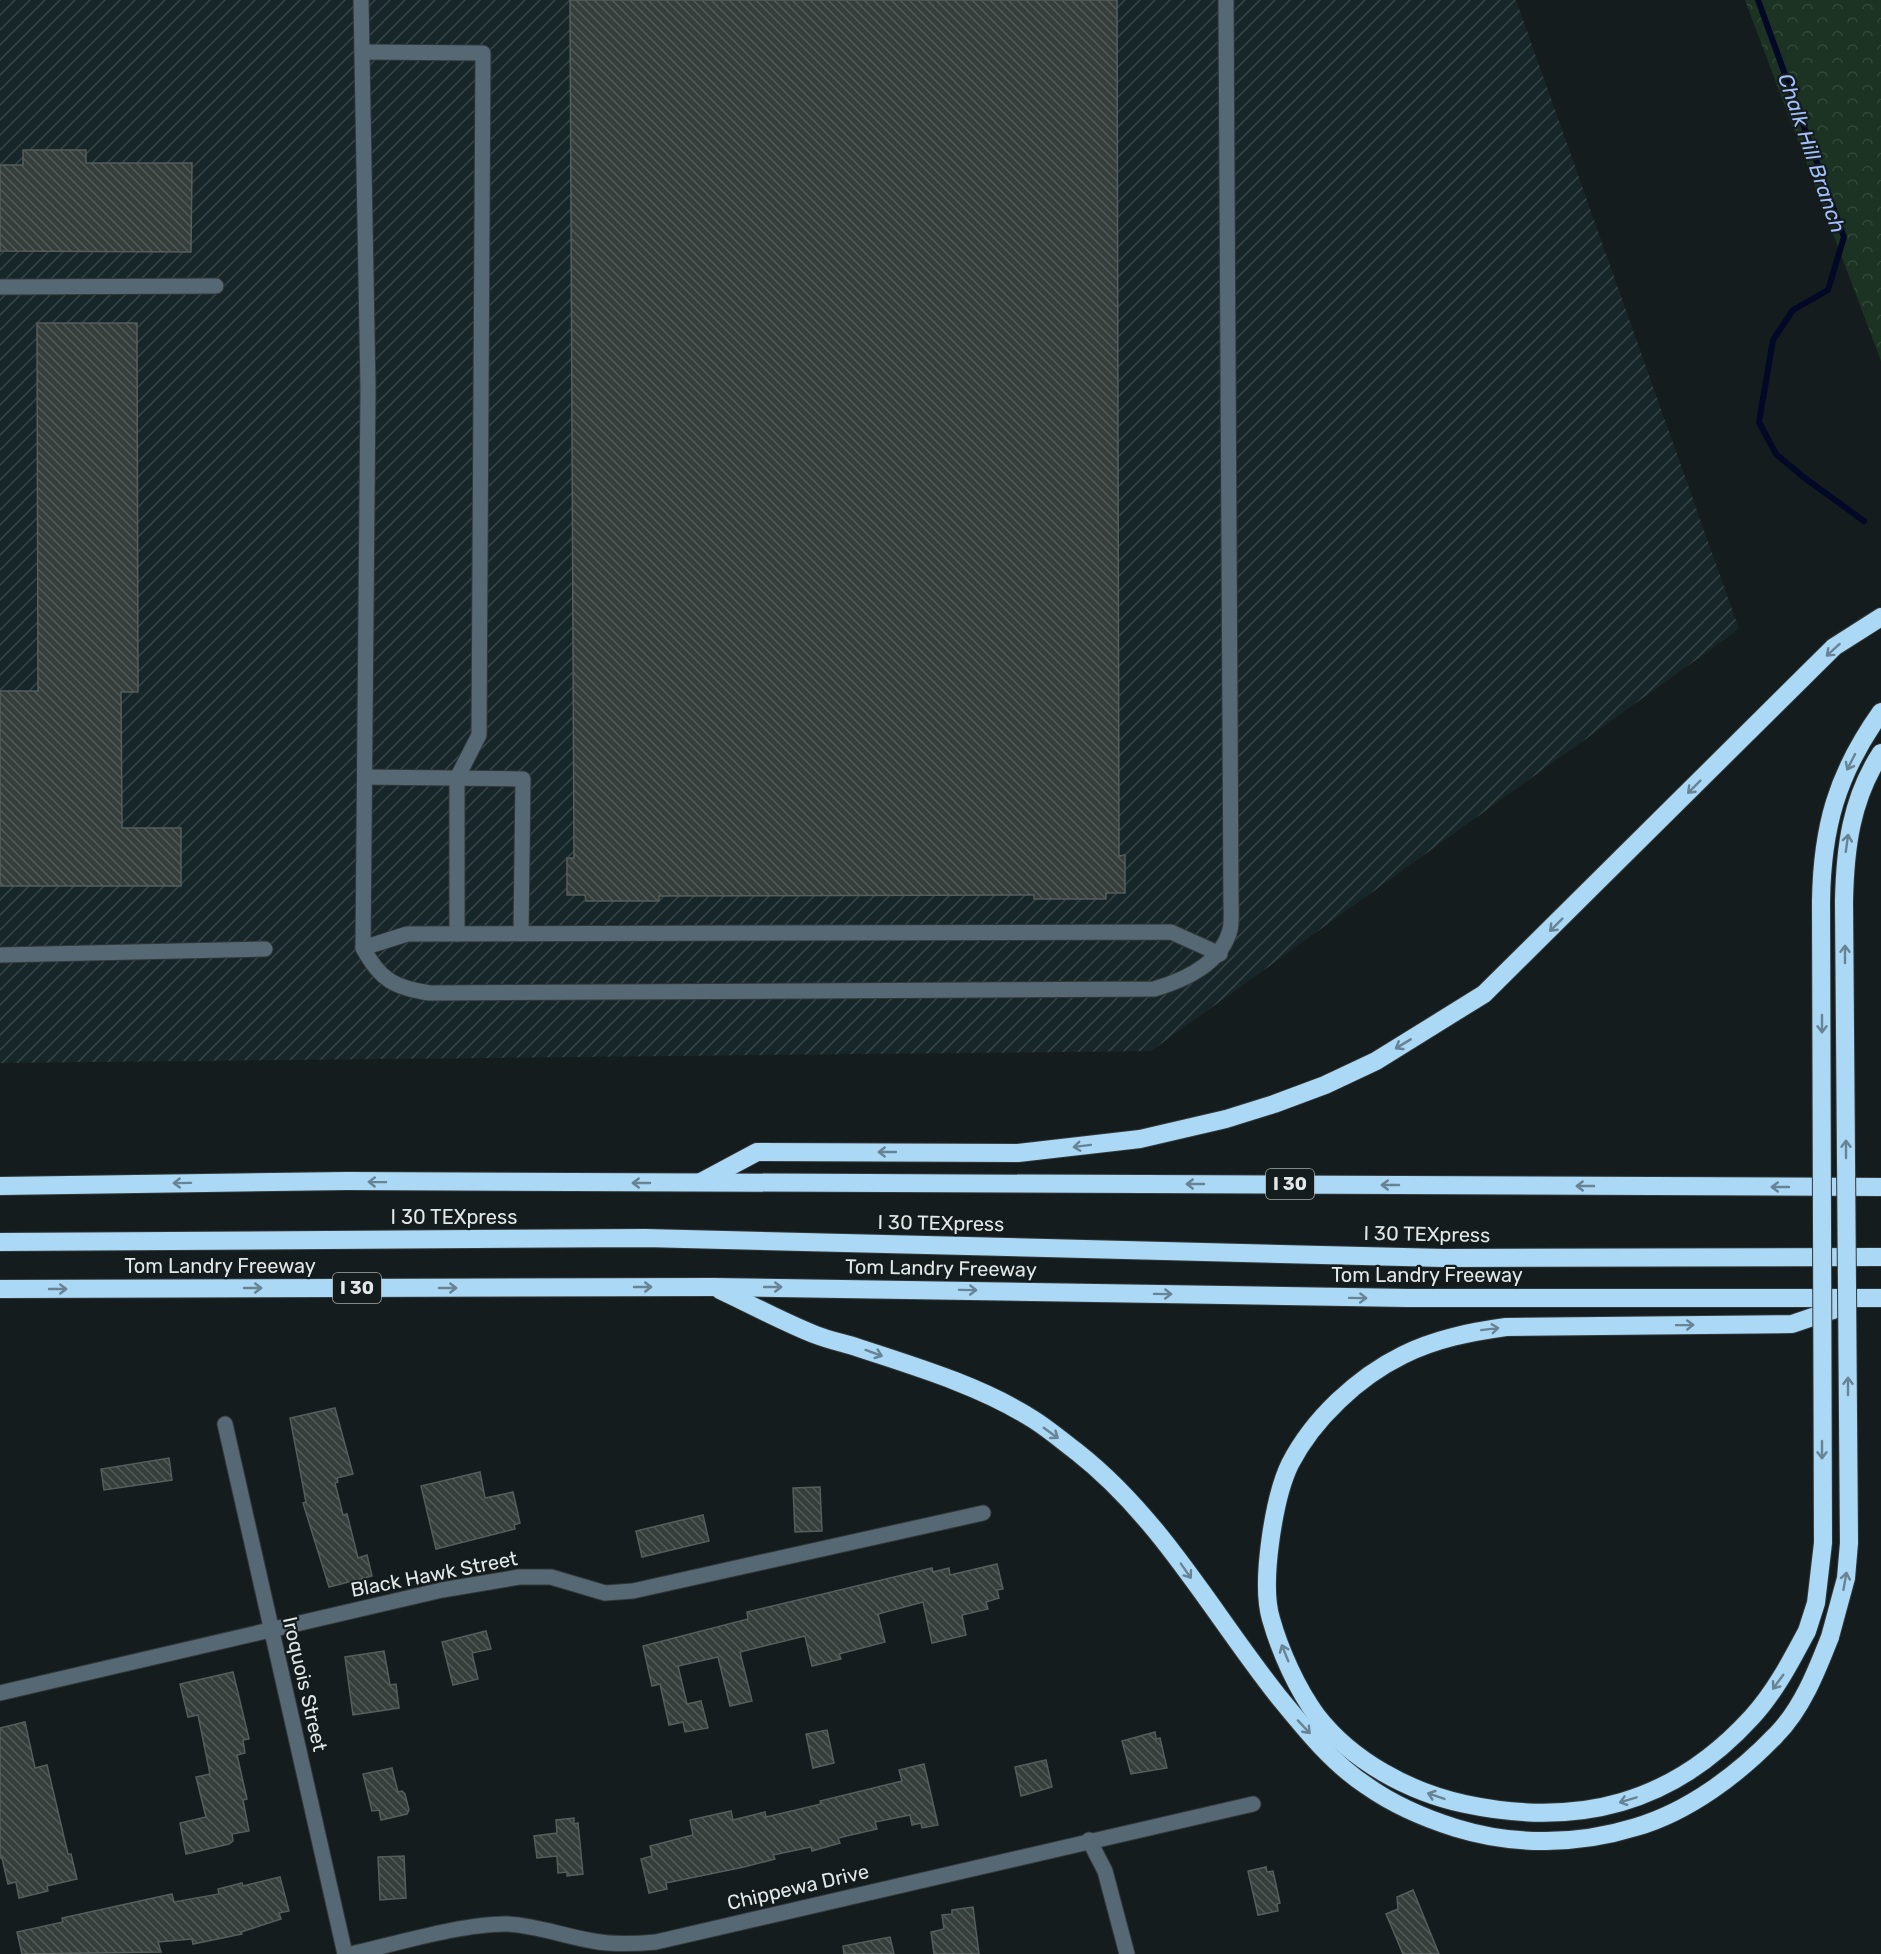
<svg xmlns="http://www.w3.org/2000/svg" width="1881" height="1954" viewBox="0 0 1881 1954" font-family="Rubik,sans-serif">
	<defs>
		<pattern id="industrial-furrows" width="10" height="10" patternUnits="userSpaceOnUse" patternTransform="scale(1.5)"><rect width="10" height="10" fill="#172628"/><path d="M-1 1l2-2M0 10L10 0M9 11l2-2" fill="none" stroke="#384647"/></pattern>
		<pattern id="forest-crowns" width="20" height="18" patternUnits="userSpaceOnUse" patternTransform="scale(1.5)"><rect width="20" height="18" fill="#1c3323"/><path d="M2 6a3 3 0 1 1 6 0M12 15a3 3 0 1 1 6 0" fill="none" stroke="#324738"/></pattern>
		<pattern id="building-back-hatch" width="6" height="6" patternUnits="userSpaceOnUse" patternTransform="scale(1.5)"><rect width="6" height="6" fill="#363e3c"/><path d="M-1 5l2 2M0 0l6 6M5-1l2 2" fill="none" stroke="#535a58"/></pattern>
	</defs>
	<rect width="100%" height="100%" fill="#151c1d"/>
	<!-- industrial -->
	<polygon fill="url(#industrial-furrows)" points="0,0 1516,0 1739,629 1151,1051 0,1063"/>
	<!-- forest -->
	<polygon fill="url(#forest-crowns)" points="1745,0 1881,0 1881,361"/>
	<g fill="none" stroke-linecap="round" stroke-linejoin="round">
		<!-- stream -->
		<polyline stroke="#020826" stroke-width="6" points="1758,0 1844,237 1828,290 1793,310 1773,340 1759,422 1776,454 1802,476 1864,521"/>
	</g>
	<!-- building -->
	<g fill="url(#building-back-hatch)" stroke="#565e5c" stroke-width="1.5">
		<polygon points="570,0 1117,0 1119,856 1125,855 1125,893 1106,893 1106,899 1034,899 1034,895 659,896 659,901 586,901 585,895 567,895 567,858 574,858"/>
		<polygon points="23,150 86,150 86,163 192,163 191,252 0,251 0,165 23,165"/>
		<polygon points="37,323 137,323 138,692 121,692 122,828 181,828 181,886 0,886 0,691 38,691"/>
		<polygon points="335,1408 353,1474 337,1478 338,1482 335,1483 343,1515 347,1514 358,1558 367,1555 372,1576 329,1587 303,1503 306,1502 290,1418"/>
		<polygon points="169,1458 172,1480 104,1490 101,1469"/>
		<polygon points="480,1472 485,1498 513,1492 520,1523 514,1525 515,1529 436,1549 421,1486"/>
		<polygon points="820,1487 822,1531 795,1532 793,1488"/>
		<polygon points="703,1515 709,1541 642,1557 636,1531"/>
		<polygon points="997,1564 1003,1589 997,1590 999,1598 986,1602 988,1609 962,1615 966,1635 932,1643 923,1602 878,1614 885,1642 839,1654 841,1659 812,1666 805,1636 740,1652 752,1701 730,1706 718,1657 678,1666 687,1704 701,1701 708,1728 685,1732 683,1722 669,1725 660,1684 652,1686 643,1646 748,1619 747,1612 890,1578 932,1568 933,1572 949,1568 950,1575"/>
		<polygon points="486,1631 491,1649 472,1653 478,1679 453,1685 442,1642"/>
		<polygon points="384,1651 390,1685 396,1684 399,1708 353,1715 345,1657"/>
		<polygon points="233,1672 249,1739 243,1740 245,1753 237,1755 247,1799 243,1800 249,1831 232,1834 233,1841 229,1844 186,1854 180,1823 206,1817 196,1777 210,1774 198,1715 188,1717 180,1684"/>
		<polygon points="25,1722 35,1768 47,1765 68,1854 71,1854 77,1879 47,1886 48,1891 19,1898 16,1882 8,1884 2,1858 0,1858 0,1728"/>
		<polygon points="827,1730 834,1763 813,1768 806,1734"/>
		<polygon points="1155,1732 1156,1739 1160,1738 1167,1768 1131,1774 1122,1741"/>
		<polygon points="1046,1760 1052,1787 1021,1796 1015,1767"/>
		<polygon points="924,1764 938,1825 922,1828 921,1823 912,1825 910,1815 875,1822 877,1829 838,1838 840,1843 812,1851 811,1847 773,1855 775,1859 744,1867 666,1883 667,1889 649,1893 641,1859 652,1856 650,1846 693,1835 690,1820 731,1811 733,1820 765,1812 766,1817 821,1804 820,1801 902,1781 899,1770"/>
		<polygon points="392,1768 398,1792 402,1791 405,1794 409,1810 407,1814 381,1820 379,1810 372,1811 363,1774"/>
		<polygon points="574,1818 574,1824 578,1823 583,1874 567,1876 567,1872 558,1873 557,1856 537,1858 534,1836 557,1833 556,1820"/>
		<polygon points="404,1856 406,1898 380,1900 378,1857"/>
		<polygon points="1266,1867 1267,1872 1273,1871 1280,1903 1277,1904 1278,1911 1258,1915 1248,1871"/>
		<polygon points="280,1877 289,1911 279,1913 281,1919 241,1932 242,1934 193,1944 192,1939 158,1942 161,1952 22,1954 17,1932 63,1922 62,1918 172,1894 174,1902 219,1894 218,1889 242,1883 243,1886"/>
		<polygon points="1413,1890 1439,1954 1403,1954 1386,1914 1398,1909 1397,1897"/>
		<polygon points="973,1907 979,1954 934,1954 931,1932 944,1929 942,1915 952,1914 952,1910"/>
		<polygon points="890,1937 894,1954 844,1954 843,1946"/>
	</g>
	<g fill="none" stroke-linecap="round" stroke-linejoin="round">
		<!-- minor casing -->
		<g stroke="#323839" stroke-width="17">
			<g id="minor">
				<path d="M 361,0 L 368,388 L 363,948 C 380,980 395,988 430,993 L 1154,989 C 1185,980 1221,964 1230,930 C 1232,922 1231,910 1231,901 L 1226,0"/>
				<polyline points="362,52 483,53 479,735 457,778 457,934"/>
				<polyline points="0,287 216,286"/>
				<polyline points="365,777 523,779 521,933"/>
				<polyline points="363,948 407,934 1171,932 1220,954"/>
				<polyline points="0,955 265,949"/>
				<polyline points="225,1424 345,1954"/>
				<polyline points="0,1693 442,1590 519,1577 551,1577 605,1593 633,1591 983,1513"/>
				<polyline points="1089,1840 1105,1871 1127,1954"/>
				<path d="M 351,1954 C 395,1944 464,1923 508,1924 C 538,1926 564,1936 593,1941 C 614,1945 635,1944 656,1942 L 1253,1804"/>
			</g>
		</g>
		<!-- highway casing -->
		<g stroke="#323839" stroke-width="20">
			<g id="highway">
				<path d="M 1821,902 C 1822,827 1837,774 1881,712"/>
				<path d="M 1844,902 C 1845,848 1851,799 1881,753"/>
				<polyline points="701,1182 757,1152 1018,1153 1140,1139 1226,1119 1274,1104 1325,1085 1376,1061 1484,994 1834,647 1881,617"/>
				<polyline points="0,1186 347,1181 1881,1187"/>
				<polyline points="0,1242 645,1238 1444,1258 1881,1257"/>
				<polyline points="0,1289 714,1287 1408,1298 1881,1298"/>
				<path d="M 720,1290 C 752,1305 783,1322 816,1335 C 829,1340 843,1343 856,1347 C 913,1366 975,1384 1026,1415 C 1044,1425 1061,1440 1077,1452 C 1161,1518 1213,1614 1278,1696 C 1304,1728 1332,1763 1367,1786 C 1394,1805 1424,1818 1456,1828 C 1514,1846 1578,1845 1636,1827 C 1688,1812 1739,1774 1776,1735 C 1802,1709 1817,1670 1830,1637"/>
				<path d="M 1807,1631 C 1791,1661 1775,1692 1752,1717 C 1673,1804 1578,1828 1465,1804 C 1409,1792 1352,1761 1317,1716 C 1297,1689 1280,1651 1271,1619 C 1260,1583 1274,1497 1290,1464 C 1313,1419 1358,1377 1403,1355 C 1435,1339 1470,1332 1506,1327 L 1792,1324 L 1836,1309"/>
			</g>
		</g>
		<!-- minor -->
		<use href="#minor" stroke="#566874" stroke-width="15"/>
		<!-- highway -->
		<use href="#highway" stroke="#aad8f5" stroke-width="18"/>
		<!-- highway-bridge casing -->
		<g stroke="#323839" stroke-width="20" stroke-linecap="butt">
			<g id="highway-bridge">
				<polyline points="1807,1631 1816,1603 1823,1543 1821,902"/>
				<polyline points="1830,1637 1846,1578 1849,1543 1844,902"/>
			</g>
		</g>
		<!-- highway-bridge -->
		<use href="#highway-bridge" stroke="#aad8f5" stroke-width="18"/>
	</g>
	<!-- one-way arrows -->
	<defs><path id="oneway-shaft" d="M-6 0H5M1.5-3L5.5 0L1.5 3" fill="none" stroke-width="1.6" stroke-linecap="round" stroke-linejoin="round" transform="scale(1.5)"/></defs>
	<g stroke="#678394">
		<use href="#oneway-shaft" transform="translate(1833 650) rotate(138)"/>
		<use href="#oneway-shaft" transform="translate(1851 762) rotate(117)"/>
		<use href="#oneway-shaft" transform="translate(1694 787) rotate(135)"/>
		<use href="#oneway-shaft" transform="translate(1847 843) rotate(-82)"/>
		<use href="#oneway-shaft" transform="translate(1556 925) rotate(135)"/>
		<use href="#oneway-shaft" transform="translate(1845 954) rotate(-90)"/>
		<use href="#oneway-shaft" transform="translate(1822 1024) rotate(90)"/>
		<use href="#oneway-shaft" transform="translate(1403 1044) rotate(149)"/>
		<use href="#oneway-shaft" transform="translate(1082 1146) rotate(173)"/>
		<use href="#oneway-shaft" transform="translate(1846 1149) rotate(-90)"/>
		<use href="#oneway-shaft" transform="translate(887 1152) rotate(-180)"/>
		<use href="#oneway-shaft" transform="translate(377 1182) rotate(-179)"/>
		<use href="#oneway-shaft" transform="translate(182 1183) rotate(179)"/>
		<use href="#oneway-shaft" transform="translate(641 1183) rotate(-180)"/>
		<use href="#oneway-shaft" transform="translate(1195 1184) rotate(-180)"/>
		<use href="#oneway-shaft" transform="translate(1390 1185) rotate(-180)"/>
		<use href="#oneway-shaft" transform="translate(1585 1186) rotate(-180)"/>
		<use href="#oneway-shaft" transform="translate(1780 1187) rotate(-180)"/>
		<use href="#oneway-shaft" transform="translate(643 1287)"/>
		<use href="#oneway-shaft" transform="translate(773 1287)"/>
		<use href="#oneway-shaft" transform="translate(253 1288)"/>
		<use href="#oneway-shaft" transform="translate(448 1288)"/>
		<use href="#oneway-shaft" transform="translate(58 1289)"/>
		<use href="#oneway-shaft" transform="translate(968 1290) rotate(1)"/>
		<use href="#oneway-shaft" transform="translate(1163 1294) rotate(1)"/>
		<use href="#oneway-shaft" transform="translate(1358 1298) rotate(1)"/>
		<use href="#oneway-shaft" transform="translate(1685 1325) rotate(-1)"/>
		<use href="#oneway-shaft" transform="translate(1490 1329) rotate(-7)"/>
		<use href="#oneway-shaft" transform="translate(874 1353) rotate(20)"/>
		<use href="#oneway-shaft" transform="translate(1848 1386) rotate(-90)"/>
		<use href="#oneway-shaft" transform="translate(1051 1433) rotate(36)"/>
		<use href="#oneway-shaft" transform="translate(1822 1450) rotate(90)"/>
		<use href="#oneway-shaft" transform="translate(1186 1571) rotate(55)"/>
		<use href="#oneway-shaft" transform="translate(1845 1581) rotate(-80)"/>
		<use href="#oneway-shaft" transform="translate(1285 1653) rotate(-112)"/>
		<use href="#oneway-shaft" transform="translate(1778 1682) rotate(126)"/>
		<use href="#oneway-shaft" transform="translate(1304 1727) rotate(47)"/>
		<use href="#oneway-shaft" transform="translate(1436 1796) rotate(-161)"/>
		<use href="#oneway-shaft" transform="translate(1628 1800) rotate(163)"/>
	</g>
	<g text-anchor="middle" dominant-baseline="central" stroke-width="4.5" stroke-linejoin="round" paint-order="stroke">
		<!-- shield labels -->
		<g fill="#151c1d" stroke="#a4aaaa" stroke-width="1.5">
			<rect x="1266" y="1169" width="48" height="30" rx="4.5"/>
			<rect x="333" y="1273" width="48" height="30" rx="4.5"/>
		</g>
		<g font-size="18" font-weight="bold" fill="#e2e7e7">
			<text x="1290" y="1184">I 30</text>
			<text x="357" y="1288">I 30</text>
		</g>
		<!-- street labels -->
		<g font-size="20" fill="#e2e7e7" stroke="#151c1d">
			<text x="454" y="1217">I 30 TEXpress</text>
			<text transform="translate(941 1223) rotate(1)">I 30 TEXpress</text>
			<text transform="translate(1427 1234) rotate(1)">I 30 TEXpress</text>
			<text x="220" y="1266">Tom Landry Freeway</text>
			<text transform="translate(941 1268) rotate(1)">Tom Landry Freeway</text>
			<text x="1427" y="1275">Tom Landry Freeway</text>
			<text transform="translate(434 1574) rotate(-11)">Black Hawk Street</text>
			<text transform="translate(305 1684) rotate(77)">Iroquois Street</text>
			<text transform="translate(798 1887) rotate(-13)">Chippewa Drive</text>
		</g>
		<!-- water labels -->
		<g font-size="21" font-style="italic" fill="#a3c0fd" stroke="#151c1d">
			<text transform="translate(1812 153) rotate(71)">Chalk Hill Branch</text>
		</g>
	</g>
</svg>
